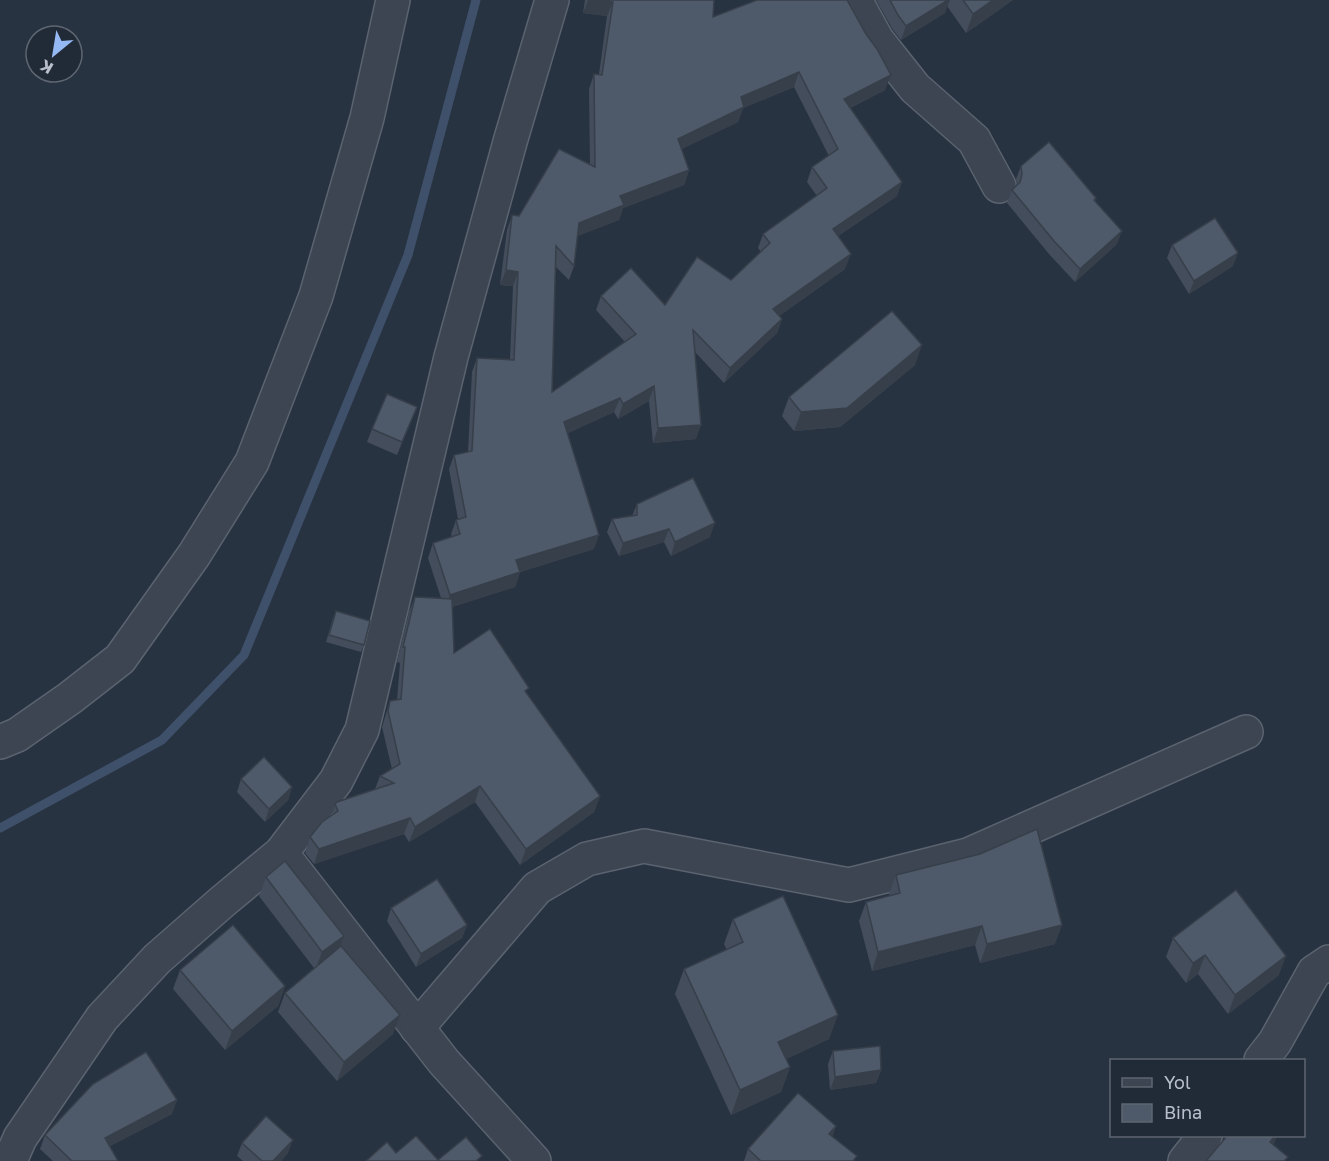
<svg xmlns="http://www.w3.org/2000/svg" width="1329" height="1161" viewBox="0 0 1329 1161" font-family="'Golos Text',sans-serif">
	<rect width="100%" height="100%" fill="#283342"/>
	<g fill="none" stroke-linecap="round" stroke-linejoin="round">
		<!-- stream -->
		<polyline stroke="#3f506a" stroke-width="9" points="0,828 162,740 244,655 408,255 476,0"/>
		<!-- minor casing -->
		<g stroke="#5a636f" stroke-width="36">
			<g id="minor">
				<polyline points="855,0 877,40 915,88 974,140 999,186"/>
				<polyline points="0,742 17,735 70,698 120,659 194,555 252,462 316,296 367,118 393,0"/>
				<polyline points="281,853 444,1062 534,1161"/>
				<polyline points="417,1028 537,888 587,859 644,846 849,885 968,855 1246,732"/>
				<polyline points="1261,1060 1275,1042 1314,972 1329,962"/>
				<polyline points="10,1161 20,1138 102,1018 157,959 222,902 281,853 336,781 362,730 451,357 510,142 552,0"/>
				<polyline points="1185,1161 1205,1136"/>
			</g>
		</g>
		<!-- minor -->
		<use href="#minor" stroke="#3c4551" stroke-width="33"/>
	</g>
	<!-- wall -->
	<g fill="#434d5b" fill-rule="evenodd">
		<path d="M 585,0 L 714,0 L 713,17 L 885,90 L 850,108 L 897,196 L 838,236 L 845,269 L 779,316 L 782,319 L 777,333 L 724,383 L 695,352 L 696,439 L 653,443 L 649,401 L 618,419 L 614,412 L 568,433 L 594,549 L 520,572 L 515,587 L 452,607 L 454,653 L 527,694 L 600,796 L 594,812 L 520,865 L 475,802 L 409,842 L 404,834 L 314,864 L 305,853 L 310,837 L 332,815 L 335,804 L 375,789 L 380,776 L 392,769 L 382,727 L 390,701 L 397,700 L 400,663 L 397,662 L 409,612 L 415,597 L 441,598 L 428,558 L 433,543 L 452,537 L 451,534 L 456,520 L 458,519 L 449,469 L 454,455 L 468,452 L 472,372 L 477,358 L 510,359 L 513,286 L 500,285 L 507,230 L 512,215 L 519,216 L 590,164 L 589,89 L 594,74 L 599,74 L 607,16 L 583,13 ZM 794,87 L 829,156 L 812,167 L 807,182 L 817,196 L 763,234 L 758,248 L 761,252 L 731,280 L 665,305 L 601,296 L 596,310 L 625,342 L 552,392 L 555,266 L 569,280 L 574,266 L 577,236 L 619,220 L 623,208 L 684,185 L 689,170 L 681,149 L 738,122 L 743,108 Z"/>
		<polygon points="876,0 1013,0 966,33 947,6 945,13 901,40 893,30"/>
		<polygon points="1021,166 1096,198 1095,202 1117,244 1075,282 1049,254 1007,203 1012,190 1017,185 1016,179"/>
		<polygon points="1172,245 1233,266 1189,294 1167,258"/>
		<polygon points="915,365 840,427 794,431 782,416 789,397"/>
		<polygon points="417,407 397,455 367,442 372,429"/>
		<polygon points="637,504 710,537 671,556 664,542 619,556 607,532 612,519 632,516"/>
		<polygon points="333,618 364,645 361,652 326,642"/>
		<polygon points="241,779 292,787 288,800 265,822 237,792"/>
		<polygon points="896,875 1055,944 980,963 975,945 872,971 859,921 866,902 889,896 889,894"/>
		<polygon points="266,877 344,936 340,947 393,1034 337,1081 278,1012 285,993 314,968 259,896"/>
		<polygon points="391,908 467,925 462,938 416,967 387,921"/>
		<polygon points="733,919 829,1039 786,1059 790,1067 781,1092 731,1115 675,994 684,969 727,950 724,944"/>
		<polygon points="1173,938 1279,975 1228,1014 1198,974 1186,983 1166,957"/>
		<polygon points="180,970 285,986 278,1006 225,1050 173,989"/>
		<polygon points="833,1051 881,1070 876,1083 830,1090 828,1064"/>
		<polygon points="172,1114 110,1146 118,1161 53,1161 40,1149 45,1135"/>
		<polygon points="836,1126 832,1137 855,1161 744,1161 748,1149"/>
		<polygon points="242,1143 288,1153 281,1161 243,1161 237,1156"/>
	</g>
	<!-- shaded-wall -->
	<g fill="#373f4a">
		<polygon points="588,0 601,0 613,2 607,16 583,13"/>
		<polygon points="948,0 950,0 945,13 901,40 906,26"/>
		<polygon points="993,0 1013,0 966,33 973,14"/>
		<polygon points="799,72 794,87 743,108 738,122 672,154 678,139 741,97"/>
		<polygon points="891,75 885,90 839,113 844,99"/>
		<polygon points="689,170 684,185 623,208 619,220 573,238 579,223 620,196"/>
		<polygon points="902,182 897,196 827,243 833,229"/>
		<polygon points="1122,231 1117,244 1075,282 1080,269"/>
		<polygon points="1238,253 1233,266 1189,294 1194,281"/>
		<polygon points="851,254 845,269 768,324 773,309"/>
		<polygon points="506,270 518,272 513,286 500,285"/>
		<polygon points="782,319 777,333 724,383 730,368"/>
		<polygon points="922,345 915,365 840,427 794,431 801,412"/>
		<polygon points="654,386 649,401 618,419 623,404"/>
		<polygon points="620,398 614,412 559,437 564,422"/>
		<polygon points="417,407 412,420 397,455 402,442"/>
		<polygon points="701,425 696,439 653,443 658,428"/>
		<polygon points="715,523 710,537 671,556 675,542"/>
		<polygon points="669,529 664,542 619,556 623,543"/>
		<polygon points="599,535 594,549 511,575 516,560"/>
		<polygon points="520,572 515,587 445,609 450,595"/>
		<polygon points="480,786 475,802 409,842 415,827"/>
		<polygon points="292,787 288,800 265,822 269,809"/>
		<polygon points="600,796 594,812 520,865 526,849"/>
		<polygon points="410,818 404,834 314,864 319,849"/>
		<polygon points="467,925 462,938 416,967 421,954"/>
		<polygon points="1062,925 1055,944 980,963 987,944"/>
		<polygon points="982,926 975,945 872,971 878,952"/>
		<polygon points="344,936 337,955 315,971 322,952"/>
		<polygon points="1205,955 1198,974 1186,983 1193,963"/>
		<polygon points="1286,956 1279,975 1228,1014 1235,995"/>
		<polygon points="285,986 278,1006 225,1050 232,1031"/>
		<polygon points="400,1015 393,1034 337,1081 344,1062"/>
		<polygon points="838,1015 829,1039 769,1067 778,1042"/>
		<polygon points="790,1067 781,1092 731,1115 740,1090"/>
		<polygon points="881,1070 876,1083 830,1090 835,1077"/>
		<polygon points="177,1100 172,1114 100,1151 105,1138"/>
		<polygon points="836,1126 831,1139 829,1134"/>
		<polygon points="1275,1136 1277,1136 1272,1149 1270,1142"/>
		<polygon points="293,1140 288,1153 281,1161 273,1161"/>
	</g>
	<!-- building -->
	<g fill="#4e5a6a" stroke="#373f4a" stroke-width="1.5" fill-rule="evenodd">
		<path d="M 601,0 L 714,0 L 713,17 L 757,0 L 847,0 L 866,34 L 877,49 L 891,75 L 844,99 L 902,182 L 833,229 L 851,254 L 773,309 L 782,319 L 730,368 L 693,330 L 701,425 L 658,428 L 654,386 L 623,404 L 620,398 L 564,422 L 599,535 L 516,560 L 520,572 L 450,595 L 433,543 L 460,534 L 456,520 L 466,517 L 454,455 L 472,451 L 477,358 L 514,360 L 518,272 L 506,270 L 512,215 L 519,216 L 559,149 L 595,167 L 594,74 L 602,75 L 613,2 ZM 799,72 L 838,149 L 812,167 L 827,188 L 763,234 L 770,243 L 731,280 L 697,257 L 665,305 L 631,268 L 601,296 L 636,334 L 552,392 L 556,246 L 574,266 L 579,223 L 624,205 L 620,196 L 689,170 L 678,139 L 744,107 L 741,97 Z"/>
		<polygon points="890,0 948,0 906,26 898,15"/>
		<polygon points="963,0 993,0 973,14"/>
		<polygon points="1049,142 1096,198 1094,200 1122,231 1080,269 1054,241 1012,190 1020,182 1022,174 1021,166"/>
		<polygon points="1215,218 1238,253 1194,281 1172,245"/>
		<polygon points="892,311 922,345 847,408 801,412 789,397"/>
		<polygon points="387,394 417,407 402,442 372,429"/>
		<polygon points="693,478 715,523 675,542 669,529 623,543 612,519 637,515 637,504"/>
		<polygon points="415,597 452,599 454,653 490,629 529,688 525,691 600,796 526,849 480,786 415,827 410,818 319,849 310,837 322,822 338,811 335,804 337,802 394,783 380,776 400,764 388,711 390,701 401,699 405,647 403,647"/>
		<polygon points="336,611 370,621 364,645 329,635"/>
		<polygon points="264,757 292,787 269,809 241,779"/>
		<polygon points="1037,829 1062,925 987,944 982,926 878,952 866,902 900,893 896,875 980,854"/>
		<polygon points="285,861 344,936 322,952 266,877"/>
		<polygon points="437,879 467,925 421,954 391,908"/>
		<polygon points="1236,890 1286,956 1235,995 1205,955 1193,963 1173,938"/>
		<polygon points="783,896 838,1015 778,1042 790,1067 740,1090 684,969 743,942 733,919"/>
		<polygon points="233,925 285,986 232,1031 180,970"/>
		<polygon points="341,946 400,1015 344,1062 285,993"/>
		<polygon points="880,1046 881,1070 835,1077 833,1051"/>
		<polygon points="146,1052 177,1100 105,1138 118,1161 72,1161 45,1135 93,1084"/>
		<polygon points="798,1093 836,1126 829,1134 857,1156 853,1161 761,1161 748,1149"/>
		<polygon points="266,1116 293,1140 273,1161 262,1161 242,1143"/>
		<polygon points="416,1136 438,1160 466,1137 482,1156 476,1161 366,1161 387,1142 396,1153"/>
		<polygon points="1227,1136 1275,1136 1270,1142 1288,1157 1284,1161 1206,1161"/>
	</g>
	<!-- legend -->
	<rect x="1110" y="1059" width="195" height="78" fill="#212a37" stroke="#5e6672" stroke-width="1.5"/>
	<rect x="1122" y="1078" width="30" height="9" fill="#3c4551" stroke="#5e6672" stroke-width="1.5"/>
	<text x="1164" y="1089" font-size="18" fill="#b9c0cb">Yol</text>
	<rect x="1122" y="1104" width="30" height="18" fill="#4e5a6a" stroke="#5e6672" stroke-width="1.5"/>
	<text x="1164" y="1119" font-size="18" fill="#b9c0cb">Bina</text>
	<!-- north arrow -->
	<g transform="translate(54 54) rotate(210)"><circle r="28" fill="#212a37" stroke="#5e6672" stroke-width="1.5"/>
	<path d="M0-4.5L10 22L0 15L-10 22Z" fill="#95b9f4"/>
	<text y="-9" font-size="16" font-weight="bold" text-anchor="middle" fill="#b9c0cb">K</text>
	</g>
</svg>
